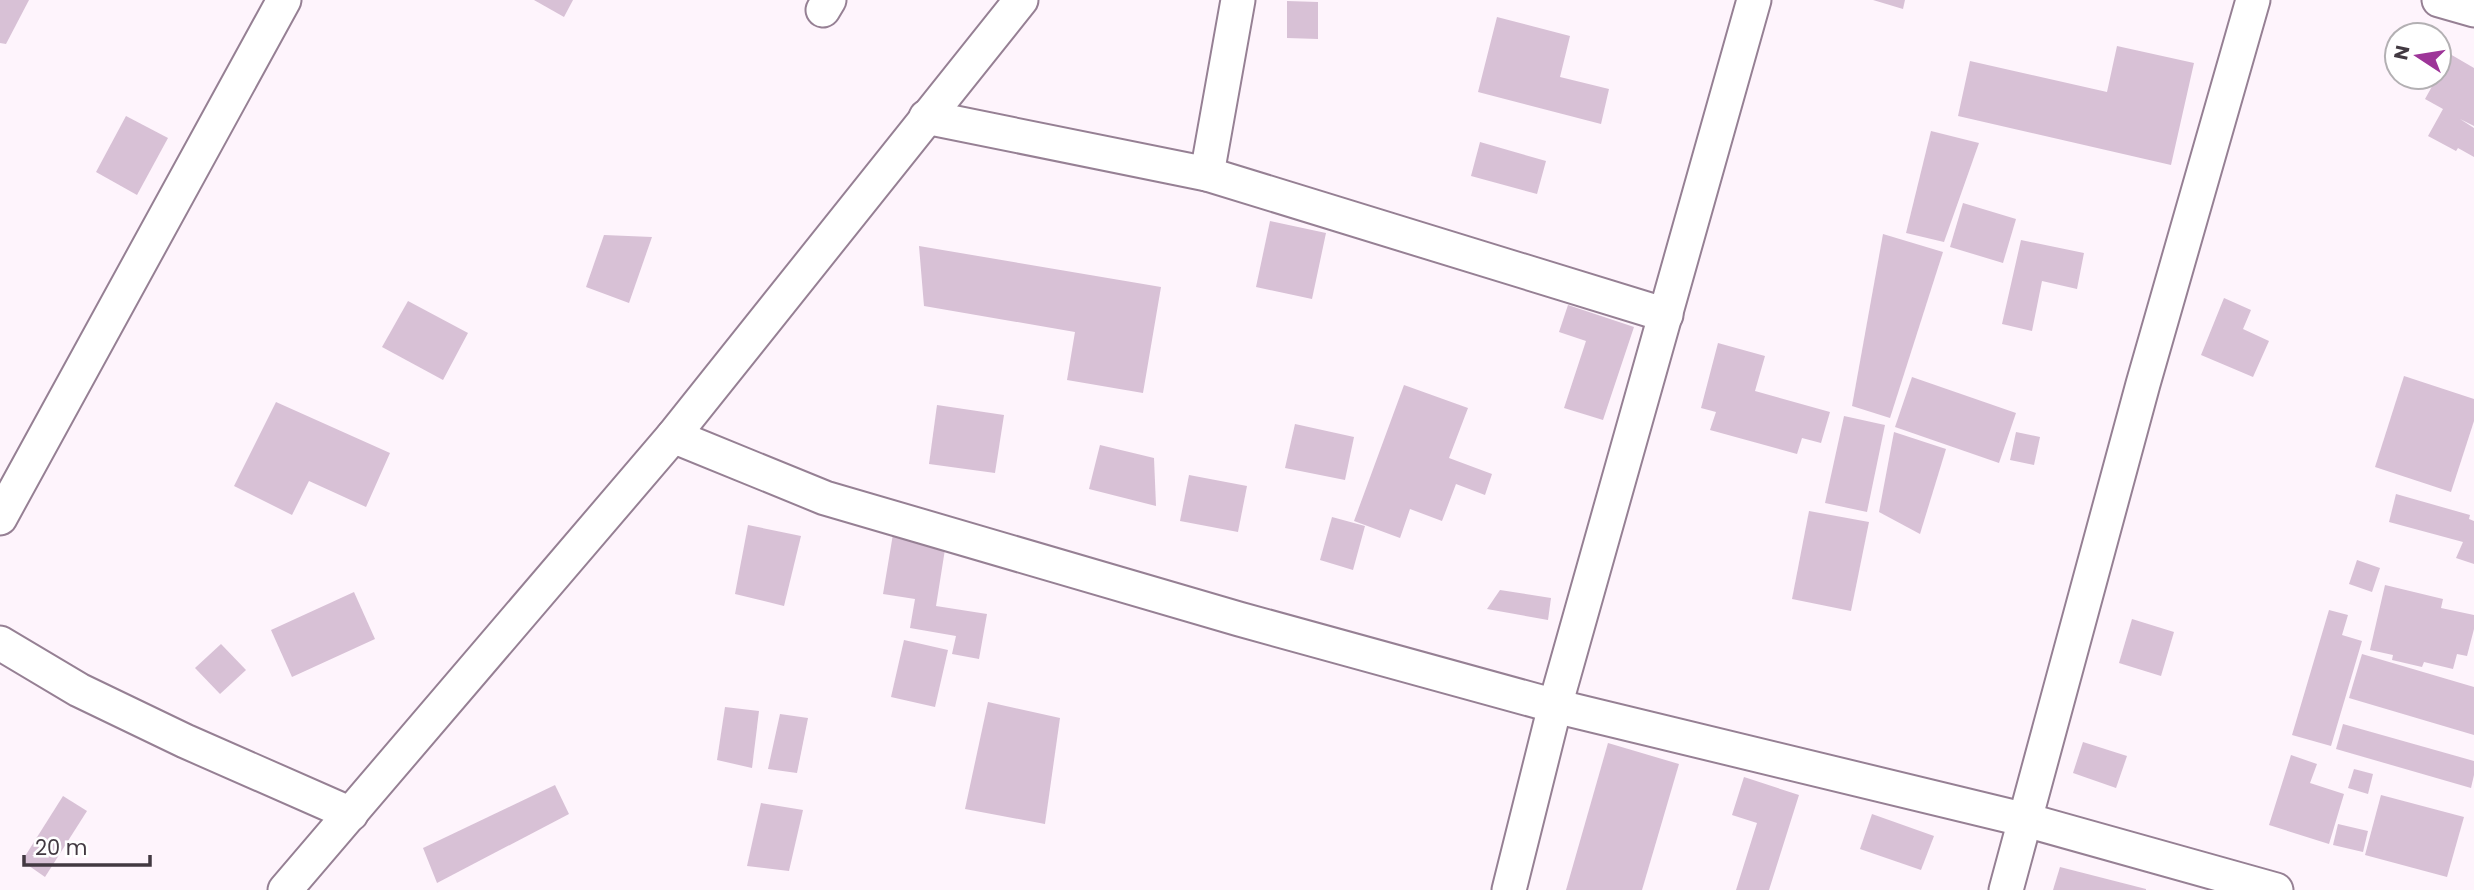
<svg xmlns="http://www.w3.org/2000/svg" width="2474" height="890" viewBox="0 0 2474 890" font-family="Poppins,sans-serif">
	<rect width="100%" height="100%" fill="#fef4fc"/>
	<!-- building -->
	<g fill="#d8c1d6">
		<polygon points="0,0 29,0 6,44 0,43"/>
		<polygon points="534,0 573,0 564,17"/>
		<polygon points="1873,0 1905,0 1903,9"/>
		<polygon points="1287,1 1318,2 1318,39 1287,38"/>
		<polygon points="1497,17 1570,36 1560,77 1609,89 1601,124 1478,92"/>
		<polygon points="2117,46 2194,63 2171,165 1958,116 1970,61 2107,92"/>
		<polygon points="2450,54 2474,68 2474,126 2460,119 2474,128 2474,157 2458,148 2456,151 2428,136 2443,109 2425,99"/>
		<polygon points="126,116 168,138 137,195 96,172"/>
		<polygon points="1931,131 1979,143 1944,242 1906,233"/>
		<polygon points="1480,142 1546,161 1537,194 1471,176"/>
		<polygon points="1963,203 2016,219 2003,263 1950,247"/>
		<polygon points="1270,221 1326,233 1312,299 1256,287"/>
		<polygon points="1883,234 1943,252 1890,418 1852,406"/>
		<polygon points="604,235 652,237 629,303 586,287"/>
		<polygon points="2021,240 2084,253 2077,289 2042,281 2032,331 2002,324"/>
		<polygon points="919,246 1161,287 1143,393 1067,380 1075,332 924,306"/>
		<polygon points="2224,298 2251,310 2243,329 2269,341 2253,377 2201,355"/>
		<polygon points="408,301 468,333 443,380 382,347"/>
		<polygon points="1568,305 1634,327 1603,420 1564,408 1586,341 1559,332"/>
		<polygon points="1718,343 1765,356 1755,391 1830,412 1821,443 1802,438 1797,454 1710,430 1716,412 1701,408"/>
		<polygon points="2404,376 2474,399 2474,421 2451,492 2375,467"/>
		<polygon points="1912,377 2016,413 1999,463 1895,427"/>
		<polygon points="1404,385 1468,408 1449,458 1492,474 1485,495 1456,484 1442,521 1410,509 1400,538 1354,521"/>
		<polygon points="276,402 390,453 366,507 309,481 292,515 234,486"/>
		<polygon points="937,405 1004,415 995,473 929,464"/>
		<polygon points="1844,416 1885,425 1867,512 1825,503"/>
		<polygon points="1295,424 1354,437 1345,480 1285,468"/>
		<polygon points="1894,432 1946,449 1920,534 1879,512"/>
		<polygon points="2016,432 2040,437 2034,465 2010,460"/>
		<polygon points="1100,445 1154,458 1156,506 1089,489"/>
		<polygon points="1189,475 1247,486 1238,532 1180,521"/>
		<polygon points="2396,494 2470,515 2469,519 2474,521 2474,564 2456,558 2463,542 2389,522"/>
		<polygon points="1809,511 1869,522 1851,611 1792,599"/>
		<polygon points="1332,517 1365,526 1353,570 1320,560"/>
		<polygon points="748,525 801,536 784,606 735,594"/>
		<polygon points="893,534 946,543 936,606 987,614 979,659 952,654 956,636 910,628 915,599 883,594"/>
		<polygon points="2357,560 2380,568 2372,592 2349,584"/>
		<polygon points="2385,585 2443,599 2441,608 2474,615 2474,629 2467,656 2457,654 2453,669 2424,662 2422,667 2392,660 2393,655 2370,650"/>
		<polygon points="1500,590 1551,598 1548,620 1487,609"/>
		<polygon points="354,592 375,639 292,677 271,630"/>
		<polygon points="2329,610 2348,615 2342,635 2362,641 2331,746 2292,735"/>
		<polygon points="2132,619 2174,632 2161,676 2119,663"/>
		<polygon points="904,640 948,650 935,707 891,697"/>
		<polygon points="221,644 246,670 220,694 195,668"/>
		<polygon points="2362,654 2474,687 2474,735 2349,698"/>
		<polygon points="988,702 1060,718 1045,824 965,809"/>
		<polygon points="725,707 759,711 752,768 717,760"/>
		<polygon points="780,714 808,718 797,773 768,769"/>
		<polygon points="2343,724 2474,761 2474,775 2471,788 2336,749"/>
		<polygon points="2083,742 2127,756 2116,788 2073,773"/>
		<polygon points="1608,743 1679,764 1642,890 1566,890"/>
		<polygon points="2291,755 2317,764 2310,783 2344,794 2329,844 2269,825"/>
		<polygon points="2354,769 2373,774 2368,794 2348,788"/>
		<polygon points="1744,777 1799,795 1769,890 1736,890 1757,823 1732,815"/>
		<polygon points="555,785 569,814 437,883 423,848"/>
		<polygon points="2381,795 2464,817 2447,877 2365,855"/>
		<polygon points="63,796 87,811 45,877 22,861"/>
		<polygon points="761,803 803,810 789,871 747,866"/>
		<polygon points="1872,814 1934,836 1921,870 1860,849"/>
		<polygon points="2338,824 2368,831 2363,852 2333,845"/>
		<polygon points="2060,867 2146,889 2146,890 2053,890"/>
	</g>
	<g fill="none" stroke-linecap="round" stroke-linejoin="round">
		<!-- street casing -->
		<g stroke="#968094" stroke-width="37">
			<g id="street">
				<polyline points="2439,0 2474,10"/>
				<polyline points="823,10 829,0"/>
				<polyline points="926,117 1207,174 1238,0"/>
				<polyline points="1207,174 1666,315"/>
				<polyline points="673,436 825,498 1239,619 1555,706 2026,820 2276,890"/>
				<polyline points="0,518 284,0"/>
				<polyline points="0,643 79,690 185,741 351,814"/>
				<polyline points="285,890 673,436 1021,0"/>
				<polyline points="1509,890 1555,706 1754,0"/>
				<polyline points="2006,890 2143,384 2253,0"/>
			</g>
		</g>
		<!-- street -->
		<use href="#street" stroke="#fff" stroke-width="33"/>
	</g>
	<!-- north arrow -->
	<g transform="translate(2418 56) rotate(282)"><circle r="33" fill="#ffffff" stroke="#b3b0b3" stroke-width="2"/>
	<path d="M0-5L12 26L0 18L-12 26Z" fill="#9d3598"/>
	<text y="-10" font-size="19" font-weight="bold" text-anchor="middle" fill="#423941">N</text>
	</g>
	<!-- scale -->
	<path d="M24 855v10h126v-10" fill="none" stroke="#423941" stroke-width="3.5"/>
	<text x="35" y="855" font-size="21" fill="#423941" stroke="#ffffff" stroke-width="5" paint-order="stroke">20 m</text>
</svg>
